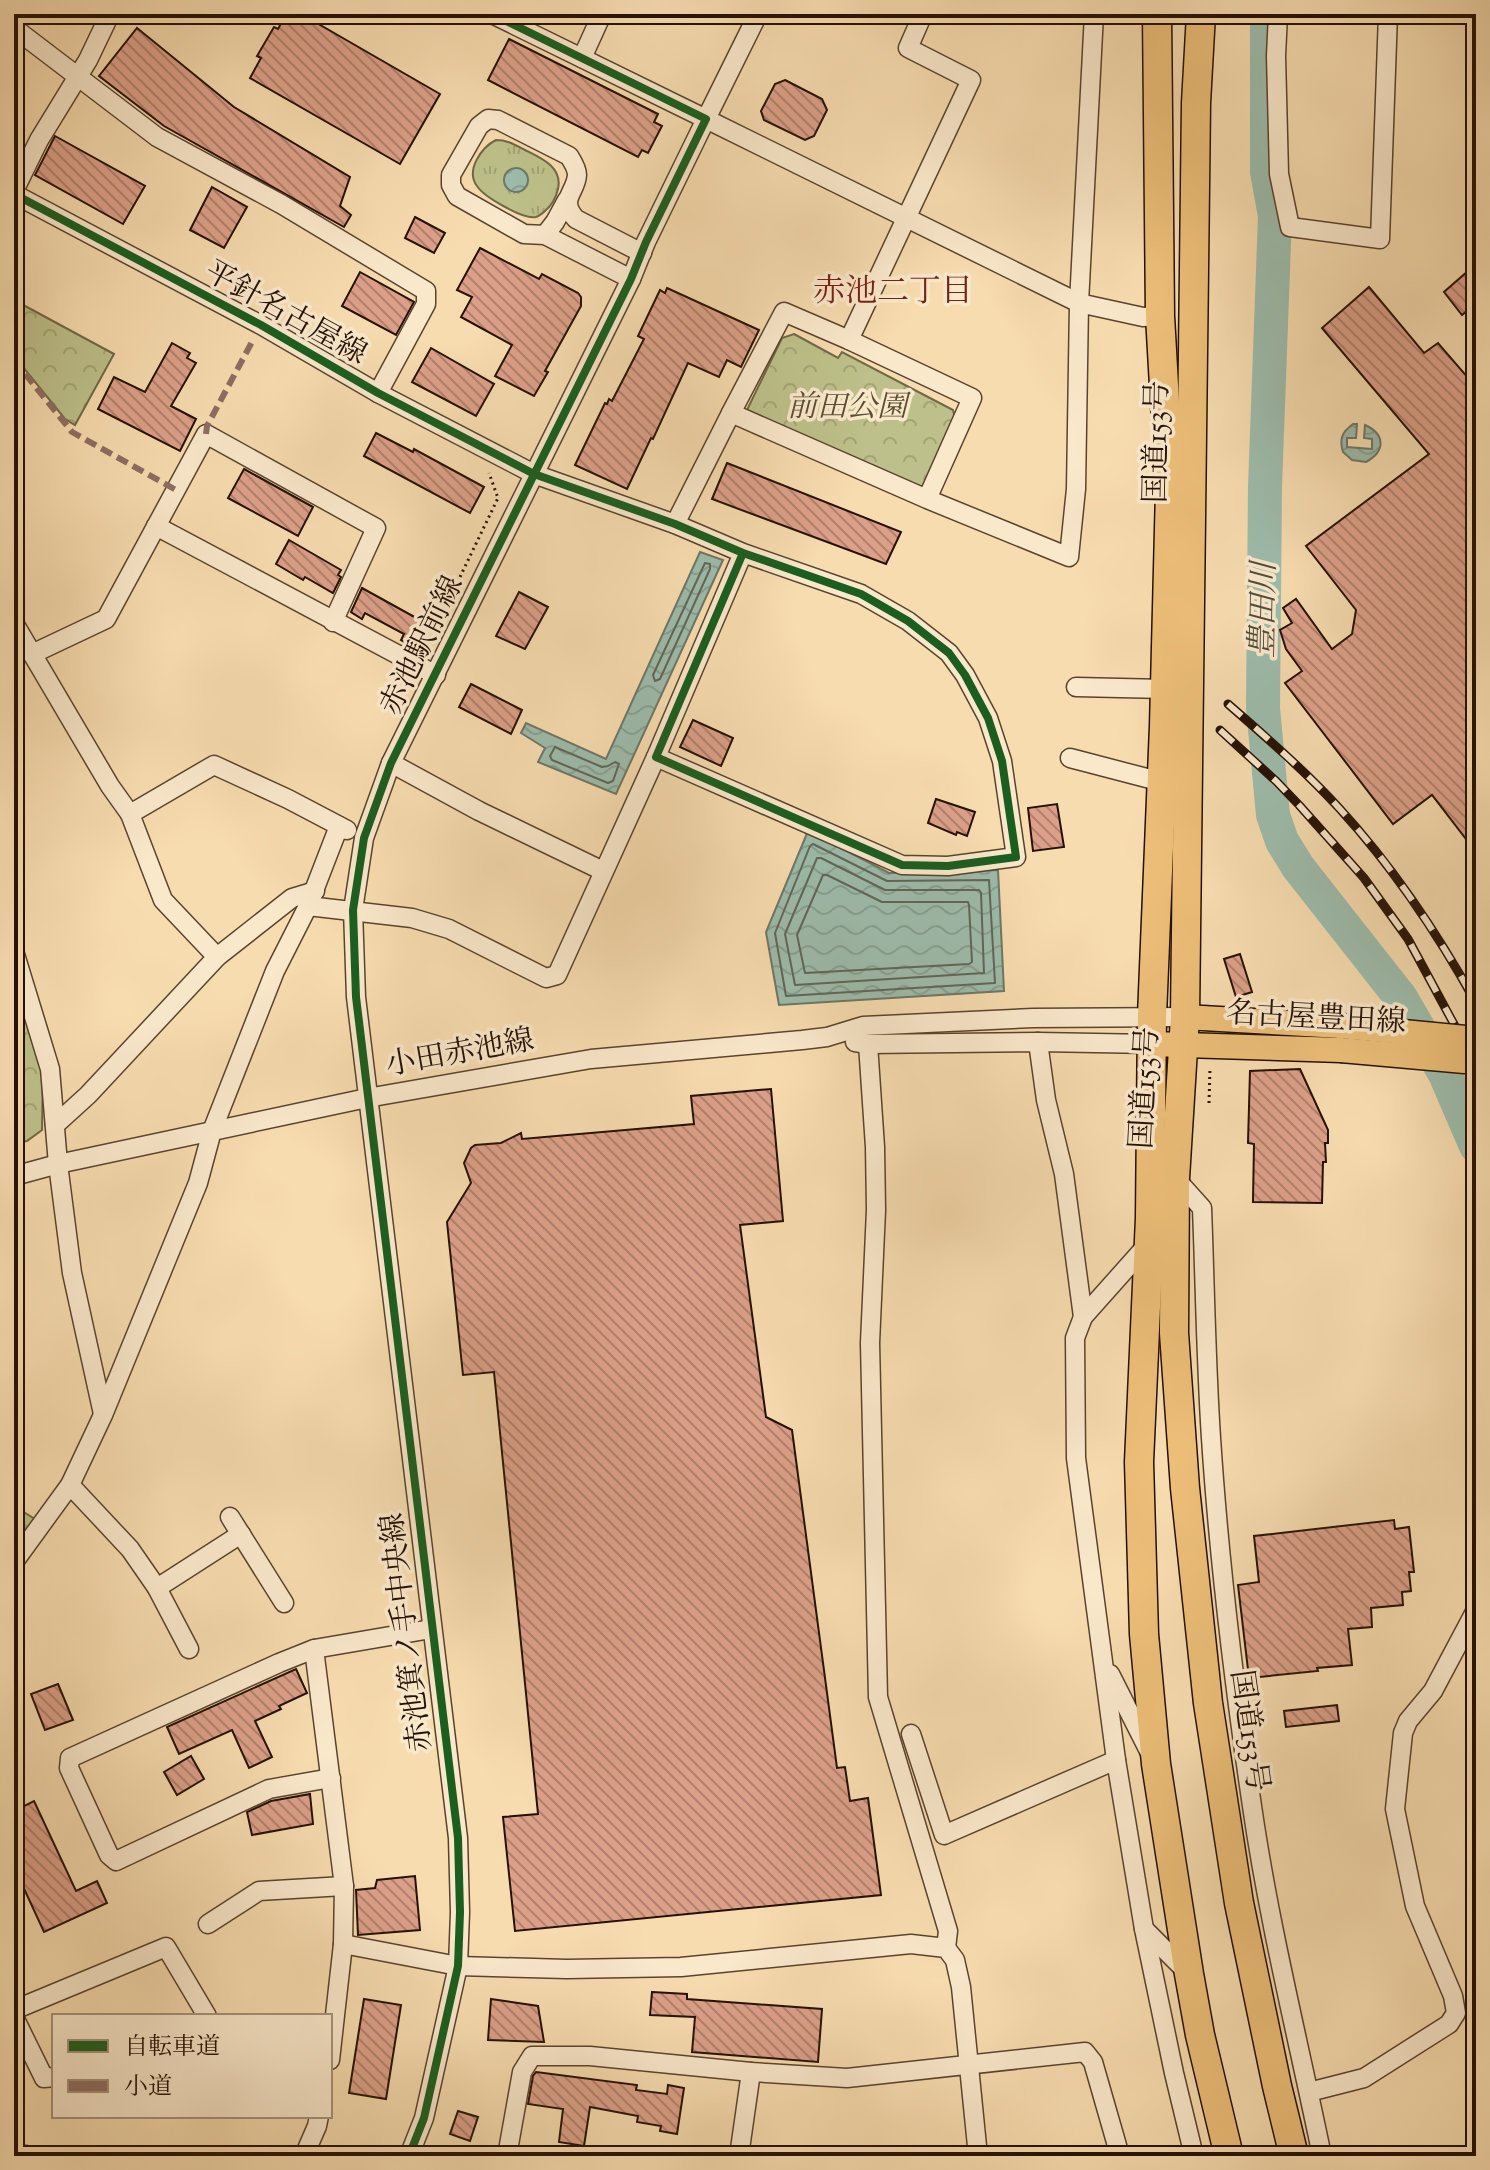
<svg xmlns="http://www.w3.org/2000/svg" width="1490" height="2170" viewBox="0 0 1490 2170" font-family="'Sorts Mill Goudy','Noto Serif JP',serif">
	<defs>
		<pattern id="grass-tufts" width="24" height="20" patternUnits="userSpaceOnUse" patternTransform="scale(2)"><rect width="24" height="20" fill="#bdc08a"/><path d="M3 7l-1-3M5 7V3M7 7l1-3M15 17l-1-3M17 17v-4M19 17l1-3" fill="none" stroke="#a2a475"/></pattern>
		<pattern id="forest-crowns" width="20" height="18" patternUnits="userSpaceOnUse" patternTransform="scale(2)"><rect width="20" height="18" fill="#bdc08a"/><path d="M2 6a3 3 0 1 1 6 0M12 15a3 3 0 1 1 6 0" fill="none" stroke="#a2a475"/></pattern>
		<pattern id="cemetery-stones" width="16" height="16" patternUnits="userSpaceOnUse" patternTransform="scale(2)"><rect width="16" height="16" fill="#bdc08a"/><path d="M2 7V4a2 2 0 0 1 4 0v3zM10 15v-3a2 2 0 0 1 4 0v3z" fill="#a2a475"/></pattern>
		<pattern id="water-waves" width="16" height="10" patternUnits="userSpaceOnUse" patternTransform="scale(2)"><rect width="16" height="10" fill="#9dbcac"/><path d="M0 5q4-4 8 0t8 0" fill="none" stroke="#87a192"/></pattern>
		<pattern id="building-back-hatch" width="6" height="6" patternUnits="userSpaceOnUse" patternTransform="scale(2)"><rect width="6" height="6" fill="#dca088"/><path d="M-1 5l2 2M0 0l6 6M5-1l2 2" fill="none" stroke="#b2816d"/></pattern>
	</defs>
	<rect width="100%" height="100%" fill="#f7dcaf"/>
	<filter id="stains"><feTurbulence type="fractalNoise" baseFrequency=".0025" numOctaves="4"/><feColorMatrix values="0 0 0 0 .2 0 0 0 0 .09 0 0 0 0 .02 0 0 0 .5 -.17"/></filter>
	<radialGradient id="worn" r=".72"><stop offset=".6" stop-color="#630" stop-opacity="0"/><stop offset="1" stop-color="#630" stop-opacity=".3"/></radialGradient>
	<!-- grass -->
	<g fill="url(#grass-tufts)" stroke="#716846" stroke-width="2">
		<path d="M 496,140 C 508,140 515,145 525,150 C 541,158 563,167 558,189 C 556,197 553,204 546,210 C 544,212 539,216 536,217 C 524,220 484,197 477,186 C 465,170 482,147 496,140 Z"/>
		<polygon points="14,2143 80,2156 14,2156"/>
	</g>
	<!-- forest -->
	<g fill="url(#forest-crowns)" stroke="#716846" stroke-width="2">
		<polygon points="14,300 114,354 75,425 65,419 14,356"/>
		<polygon points="794,334 838,358 842,352 953,410 955,418 923,486 915,491 747,410 782,338"/>
		<polygon points="14,965 43,1071 42,1130 27,1141 14,1143"/>
	</g>
	<!-- cemetery -->
	<polygon fill="url(#cemetery-stones)" stroke="#716846" stroke-width="2" points="14,1506 35,1519 14,1550"/>
	<!-- water -->
	<g fill="url(#water-waves)" stroke="#6d7768" stroke-width="2">
		<circle cx="516" cy="180" r="12"/>
		<path d="M 1353,424 L 1357,424 L 1356,438 L 1347,438 L 1347,447 L 1372,449 L 1372,439 L 1364,438 L 1365,425 C 1385,434 1386,451 1366,462 L 1352,460 L 1343,452 C 1339,439 1342,432 1353,424 Z"/>
		<polygon points="700,552 723,560 616,794 538,762 545,748 521,733 526,723 606,759"/>
		<polygon points="808,831 889,873 998,870 1004,991 779,1005 766,932"/>
	</g>
	<g fill="none" stroke-linecap="round" stroke-linejoin="round">
		<!-- shore -->
		<g stroke="#616658" stroke-width="2">
			<polygon points="705,563 710,564 710,569 660,679 655,681 653,675"/>
			<polygon points="555,747 602,767 608,766 615,762 619,764 613,781 608,783 552,760 550,756"/>
			<polygon points="813,844 887,881 989,880 995,983 786,996 775,933 810,846"/>
			<polygon points="817,858 821,858 885,890 979,890 981,893 984,973 795,985 785,934"/>
			<polygon points="823,875 827,875 882,902 968,902 969,905 972,962 969,964 805,973 797,935"/>
		</g>
		<!-- river -->
		<polyline stroke="#9dbcac" stroke-width="34" points="1267,14 1267,172 1275,216 1265,487 1263,708 1273,815 1282,841 1298,867 1401,998 1445,1074 1476,1146"/>
	</g>
	<!-- building -->
	<g fill="url(#building-back-hatch)" stroke="#251003" stroke-width="2">
		<polygon points="286,14 301,14 440,94 400,164 250,78 261,58 257,56 274,27 278,29"/>
		<polygon points="137,28 234,107 350,177 340,206 351,215 344,227 164,126 99,76"/>
		<polygon points="509,39 658,114 654,122 662,126 648,153 642,150 638,157 488,80"/>
		<polygon points="785,80 822,99 827,110 814,136 805,140 764,120 761,111 775,84"/>
		<polygon points="55,136 145,186 123,224 35,175"/>
		<polygon points="212,187 247,207 224,248 190,230"/>
		<polygon points="415,217 445,233 434,253 405,238"/>
		<polygon points="480,248 539,279 542,274 578,293 581,297 581,306 545,371 548,372 534,396 495,376 512,345 461,317 472,297 457,290"/>
		<polygon points="1476,264 1476,303 1462,315 1444,292"/>
		<polygon points="360,272 414,302 396,335 342,306"/>
		<polygon points="1369,287 1424,353 1438,343 1476,387 1476,852 1432,795 1393,824 1285,683 1302,671 1286,649 1280,630 1292,623 1283,608 1296,599 1332,649 1352,634 1356,610 1306,546 1429,454 1322,328"/>
		<polygon points="667,288 759,330 741,367 727,360 719,377 688,363 653,439 651,438 627,489 575,465 605,403 607,404 609,399 612,401 644,339 638,336 660,290 665,293"/>
		<polygon points="172,343 190,353 187,358 196,363 171,406 196,419 180,451 98,409 114,377 145,392"/>
		<polygon points="431,348 494,384 476,416 412,382"/>
		<polygon points="376,433 413,452 414,449 484,487 470,513 364,456"/>
		<polygon points="727,463 901,532 886,564 712,499"/>
		<polygon points="244,469 313,507 298,536 228,498"/>
		<polygon points="289,540 341,570 338,575 341,577 333,593 305,577 303,580 276,564"/>
		<polygon points="362,588 429,625 416,648 401,640 404,634 365,613 362,619 351,612"/>
		<polygon points="519,592 548,607 525,649 496,636"/>
		<polygon points="471,684 522,710 511,734 459,707"/>
		<polygon points="693,720 733,738 721,766 680,747"/>
		<polygon points="936,799 975,812 967,836 957,832 956,835 928,823"/>
		<polygon points="1057,804 1064,847 1033,851 1028,808"/>
		<polygon points="1240,954 1252,992 1236,997 1224,959"/>
		<polygon points="1300,1069 1328,1130 1328,1143 1325,1143 1326,1162 1323,1162 1322,1203 1253,1202 1254,1144 1248,1143 1250,1071"/>
		<polygon points="771,1089 783,1221 740,1225 766,1417 792,1430 837,1768 845,1767 850,1801 868,1798 881,1895 515,1931 503,1817 538,1814 494,1372 463,1375 447,1222 471,1183 464,1163 471,1148 475,1145 501,1143 521,1133 522,1139 694,1124 691,1096"/>
		<polygon points="1394,1520 1395,1529 1409,1527 1414,1572 1409,1572 1411,1591 1402,1592 1403,1605 1371,1608 1372,1627 1348,1629 1352,1665 1317,1668 1318,1671 1249,1678 1238,1585 1259,1582 1254,1536"/>
		<polygon points="296,1669 307,1693 279,1706 281,1709 255,1721 272,1757 249,1768 232,1730 179,1754 167,1727"/>
		<polygon points="58,1684 73,1720 45,1730 31,1694"/>
		<polygon points="1337,1705 1339,1721 1286,1727 1284,1711"/>
		<polygon points="191,1756 204,1779 177,1795 164,1772"/>
		<polygon points="310,1794 313,1824 252,1835 247,1812 271,1801"/>
		<polygon points="34,1801 76,1891 97,1881 107,1903 44,1932 14,1867 14,1811"/>
		<polygon points="415,1876 420,1930 358,1935 356,1890 375,1888 377,1880"/>
		<polygon points="652,1992 687,1994 687,1999 822,2009 818,2062 692,2052 695,2017 650,2015"/>
		<polygon points="364,1999 401,2005 386,2099 349,2093"/>
		<polygon points="491,1999 538,2006 544,2042 488,2040"/>
		<polygon points="536,2072 637,2085 636,2090 667,2094 668,2085 684,2088 677,2134 660,2131 661,2126 637,2122 638,2116 590,2107 584,2146 559,2142 563,2109 528,2104 533,2076"/>
		<polygon points="458,2111 478,2117 470,2141 450,2134"/>
	</g>
	<g fill="none" stroke-linecap="round" stroke-linejoin="round">
		<!-- minor casing -->
		<g stroke="#5a432e" stroke-width="21">
			<g id="minor">
				<polyline points="758,14 706,119 1079,303 1143,317 1160,316"/>
				<polyline points="1278,14 1276,56 1279,174 1290,227 1380,239 1388,14"/>
				<polyline points="14,28 157,137 281,204 426,291 426,304 378,393"/>
				<polyline points="582,58 602,14"/>
				<polyline points="14,191 39,140 88,60 110,14"/>
				<polyline points="14,194 261,325 378,393 534,474 675,524 743,553 861,594 908,621 949,653 965,675 988,718 1002,761 1016,857 948,866 902,865 656,757 743,553"/>
				<polyline points="545,235 555,222 567,200"/>
				<path d="M 631,279 L 545,235 L 524,234 L 457,196 L 451,185 L 451,175 L 479,126 L 488,119 L 498,120 L 569,156 C 572,161 577,168 577,175 C 576,193 558,199 576,219 L 642,253"/>
				<polyline points="849,340 971,80 908,48 923,14"/>
				<polyline points="927,499 972,398 849,340 784,312 731,413 927,499 1069,557 1076,489 1079,303 1094,14"/>
				<polyline points="675,524 731,413"/>
				<polyline points="156,526 436,675"/>
				<polyline points="14,623 110,786 130,814 163,900 217,957"/>
				<polyline points="32,654 106,619 206,434 376,528 333,622"/>
				<polyline points="1076,687 1165,689"/>
				<polyline points="1070,758 1162,782"/>
				<polyline points="391,763 479,811 603,871"/>
				<polyline points="130,814 214,765 288,799 347,830"/>
				<polyline points="308,906 412,918 449,929 546,978 557,975 656,757"/>
				<polyline points="14,951 50,1069 58,1164 72,1273 103,1414"/>
				<polyline points="855,1042 868,1044 1038,1042 1152,1044"/>
				<polyline points="1038,1042 1046,1100 1064,1174 1083,1317"/>
				<polyline points="868,1044 875,1147 876,1210 870,1343 878,1697 948,1931 946,1948"/>
				<polyline points="55,1125 88,1095 217,957 292,898 315,891"/>
				<polyline points="14,1176 58,1164 367,1098 591,1059 802,1040 827,1037 863,1026 1033,1018 1185,1017"/>
				<path d="M 1175,1178 L 1202,1208 C 1205,1285 1206,1362 1211,1438 C 1219,1561 1234,1684 1252,1806 C 1269,1924 1298,2039 1322,2156"/>
				<polyline points="1148,1244 1083,1317 1075,1338 1076,1458 1116,1760 1144,1929 1174,2073 1194,2156"/>
				<polyline points="70,1485 130,1549 157,1588 189,1649"/>
				<polyline points="230,1517 284,1603"/>
				<polyline points="14,1562 70,1485 103,1415 198,1183 212,1131 275,971 308,906 339,826"/>
				<polyline points="157,1588 241,1534"/>
				<polyline points="314,1649 279,1663 70,1758 69,1768 109,1855 116,1861 269,1789 331,1778"/>
				<polyline points="1110,1674 1149,1751"/>
				<polyline points="911,1734 944,1835 1116,1760"/>
				<polyline points="208,1924 259,1891 344,1886"/>
				<polyline points="1144,1929 1189,1974"/>
				<polyline points="343,1944 458,1966 567,1969 681,1967 911,1944 946,1948 955,1960 961,1987 978,2156"/>
				<polyline points="14,2010 166,1947 207,2016"/>
				<polyline points="14,2017 44,2078 54,2077"/>
				<polyline points="330,2060 343,1944 344,1886 314,1649 431,1629"/>
				<polyline points="1309,2092 1364,2078 1449,2024 1456,2013 1453,1996 1415,1906 1395,1809 1403,1733 1408,1721 1433,1691 1476,1610"/>
				<polyline points="304,2156 317,2126 319,2116"/>
				<polyline points="409,2156 424,2118 458,1966 460,1912 458,1838 356,997 353,910 364,838 391,763 631,279 646,242 706,119 492,14"/>
				<polyline points="507,2156 522,2072 532,2056 590,2056 751,2072 847,2078 1085,2052 1093,2062 1120,2156"/>
				<polyline points="739,2156 751,2072"/>
			</g>
		</g>
		<!-- major casing -->
		<g stroke="#251003" stroke-width="27">
			<g id="major">
				<polyline points="1185,1017 1341,1026"/>
				<polyline points="1152,1044 1341,1050"/>
			</g>
		</g>
		<!-- highway casing -->
		<g stroke="#251003" stroke-width="31">
			<g id="highway">
				<polyline points="1157,14 1160,316 1170,490 1164,726 1152,1016 1150,1218 1139,1462 1144,1634 1156,1764 1189,1974 1200,2035 1229,2156"/>
				<polyline points="1201,14 1196,103 1185,1017 1175,1178 1174,1333 1185,1488 1208,1703 1239,1903 1277,2086 1294,2156"/>
			</g>
		</g>
		<!-- path -->
		<g stroke="#251003" stroke-width="3" stroke-dasharray="2 4" stroke-linecap="butt">
			<polyline points="447,604 498,498 489,473"/>
			<polyline points="1209,1103 1210,1068"/>
		</g>
		<!-- minor -->
		<use href="#minor" stroke="#fae8cb" stroke-width="18"/>
		<!-- major -->
		<use href="#major" stroke="#ecbe78" stroke-width="24"/>
		<!-- highway -->
		<use href="#highway" stroke="#ecbe78" stroke-width="28"/>
		<!-- rail casing -->
		<g stroke="#251003" stroke-width="9">
			<g id="rail">
				<path d="M 1228,704 C 1266,737 1305,771 1339,808 C 1392,866 1438,934 1476,1003"/>
				<polyline points="1220,730 1276,781 1299,805 1364,878 1408,939 1476,1065"/>
			</g>
		</g>
		<!-- rail -->
		<use href="#rail" stroke="#fae8cb" stroke-width="6" stroke-dasharray="18" stroke-linecap="butt"/>
		<!-- major-bridge casing -->
		<g stroke="#251003" stroke-width="27" stroke-linecap="butt">
			<g id="major-bridge">
				<polyline points="1341,1026 1476,1039"/>
				<polyline points="1341,1050 1476,1062"/>
			</g>
		</g>
		<!-- major-bridge -->
		<use href="#major-bridge" stroke="#ecbe78" stroke-width="24"/>
		<!-- quiet -->
		<g stroke="#8d6e63" stroke-width="6" stroke-dasharray="12 6" stroke-linecap="butt">
			<polyline points="14,360 72,432 176,490"/>
			<polyline points="206,434 207,426 253,340"/>
		</g>
		<!-- cycleway casing -->
		<g stroke="#fae8cb" stroke-width="13">
			<g id="cycleway">
				<polyline points="14,194 261,325 378,393 534,474 675,524 743,553 861,594 908,621 949,653 965,675 988,718 1002,761 1016,857 948,866 902,865 656,757 743,553"/>
				<polyline points="409,2156 424,2118 458,1966 460,1912 458,1838 356,997 353,910 364,838 391,763 631,279 646,242 706,119 492,14"/>
			</g>
		</g>
		<!-- cycleway -->
		<use href="#cycleway" stroke="#1b5e20" stroke-width="8"/>
	</g>
	<g text-anchor="middle" dominant-baseline="central" stroke-width="7" stroke-linejoin="round" paint-order="stroke">
		<!-- street labels -->
		<g font-size="30" fill="#251003" stroke="#fae8cb">
			<text transform="translate(285 314) rotate(29)">平針名古屋線</text>
			<text transform="translate(1158 442) rotate(-89)">国道153号</text>
			<text transform="translate(423 646) rotate(-64)">赤池駅前線</text>
			<text transform="translate(1316 1019) rotate(3)">名古屋豊田線</text>
			<text transform="translate(460 1054) rotate(-10)">小田赤池線</text>
			<text transform="translate(1146 1088) rotate(-87)">国道153号</text>
			<text transform="translate(408 1632) rotate(-97)">赤池箕ノ手中央線</text>
			<text transform="translate(1248 1731) rotate(82)">国道153号</text>
		</g>
		<!-- park labels -->
		<g font-size="30" font-style="italic" fill="#5a4e32" stroke="#fae8cb">
			<text x="847" y="408">前田公園</text>
		</g>
		<!-- neighbourhood labels -->
		<g font-size="32" fill="#7a1f14" stroke="#fae8cb">
			<text x="893" y="293">赤池二丁目</text>
		</g>
		<!-- water labels -->
		<g font-size="32" font-style="italic" fill="#4f4c3e" stroke="#fae8cb">
			<text transform="translate(1265 610) rotate(-89)">豊田川</text>
		</g>
	</g>
	<!-- margin -->
	<rect width="1490" height="2170" fill="none" stroke="#f7dcaf" stroke-width="48"/>
	<rect x="16" y="16" width="1458" height="2138" fill="none" stroke="#251003" stroke-width="4"/>
	<rect x="24" y="24" width="1442" height="2122" fill="none" stroke="#251003" stroke-width="2"/>
	<!-- legend -->
	<rect x="52" y="2014" width="280" height="104" fill="#fae8cb" stroke="#a5927b" stroke-width="2"/>
	<rect x="68" y="2040" width="40" height="12" fill="#1b5e20" stroke="#a5927b" stroke-width="2"/>
	<text x="124" y="2054" font-size="24" fill="#251003">自転車道</text>
	<rect x="68" y="2080" width="40" height="12" fill="#8d6e63" stroke="#a5927b" stroke-width="2"/>
	<text x="124" y="2094" font-size="24" fill="#251003">小道</text>
	<rect width="100%" height="100%" filter="url(#stains)"/>
	<rect width="100%" height="100%" fill="url(#worn)"/>
</svg>
